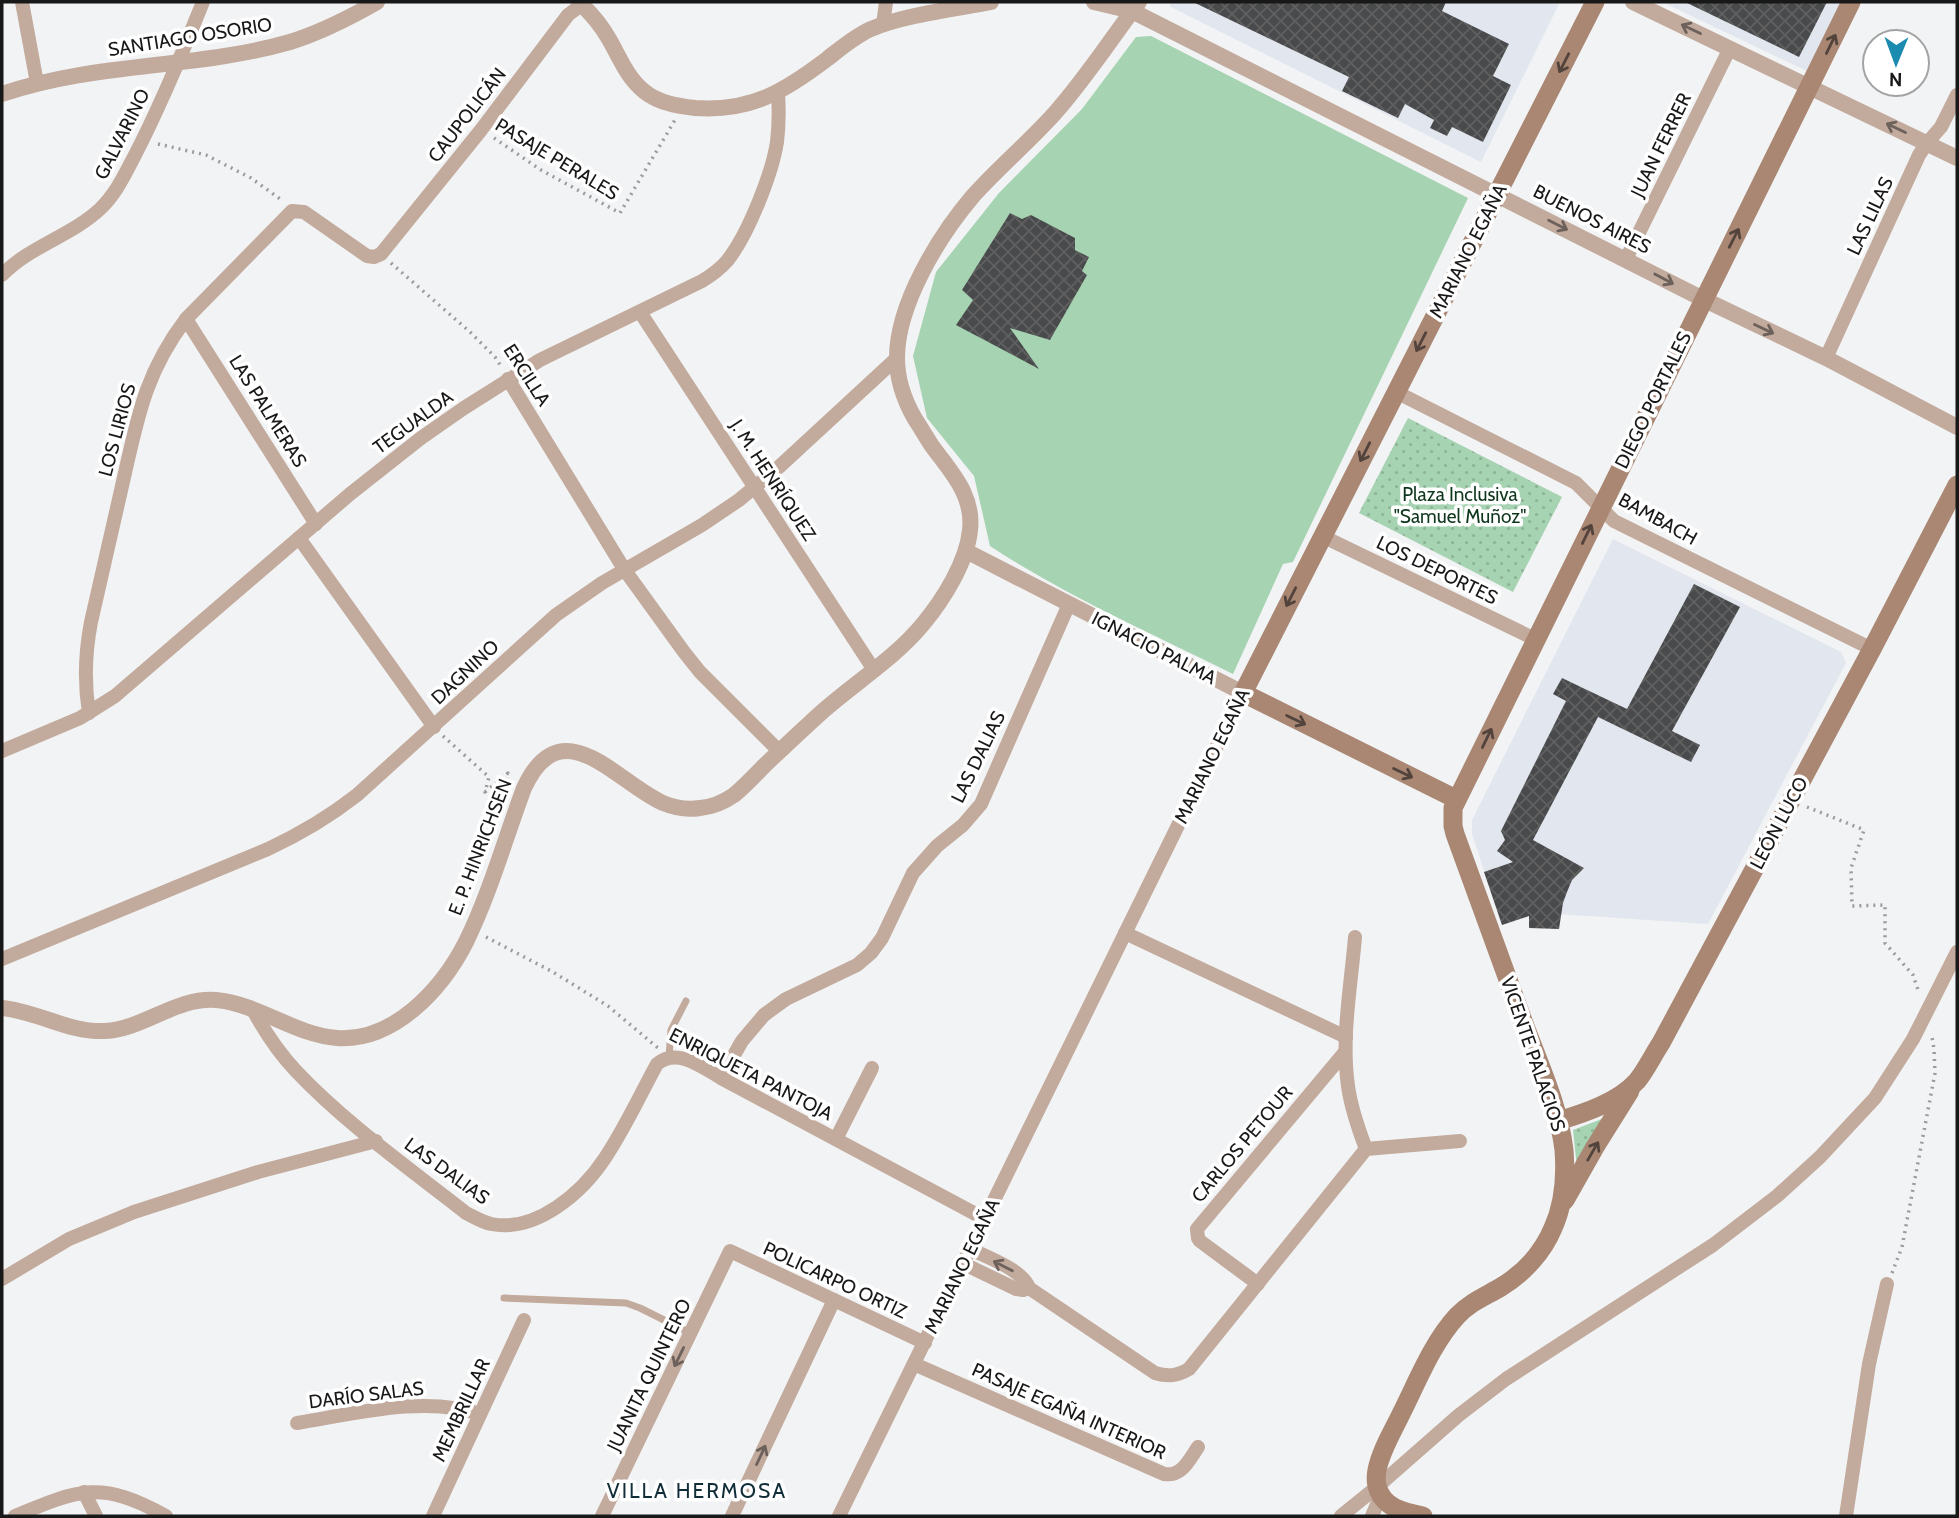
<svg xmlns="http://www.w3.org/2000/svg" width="1959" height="1518" viewBox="0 0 1959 1518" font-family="Cabin,sans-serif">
	<defs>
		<pattern id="park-dots" width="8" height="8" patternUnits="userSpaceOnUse" patternTransform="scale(1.75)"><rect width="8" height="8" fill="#a6d3b2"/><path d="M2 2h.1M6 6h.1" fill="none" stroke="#8eb498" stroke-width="1.8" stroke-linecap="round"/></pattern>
		<pattern id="building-cross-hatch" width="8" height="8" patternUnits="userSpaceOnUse" patternTransform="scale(1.75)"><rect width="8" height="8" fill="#494a4b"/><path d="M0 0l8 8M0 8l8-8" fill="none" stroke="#606061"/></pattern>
	</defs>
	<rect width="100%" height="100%" fill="#f2f3f4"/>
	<!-- built -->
	<g fill="#e2e6ee">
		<polygon points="1172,2 1560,2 1481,162 1169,6"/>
		<polygon points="1662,2 1842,2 1807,71"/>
		<polygon points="1613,539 1841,652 1846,663 1708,924 1543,913 1529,916 1502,925 1472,834 1472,820"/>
	</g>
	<!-- grass -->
	<path fill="#a6d3b2" d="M 1151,36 L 1468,198 L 1293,562 L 1283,564 L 1233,674 C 1151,633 1066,596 990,546 L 974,476 L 927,418 L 913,356 L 936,272 L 999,193 L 1082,109 L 1136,37 Z"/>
	<!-- park -->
	<g fill="url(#park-dots)">
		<polygon points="1408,418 1562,497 1513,592 1359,513"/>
		<polygon points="1607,1117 1577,1168 1573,1130"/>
	</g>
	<!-- building -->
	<g fill="url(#building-cross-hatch)">
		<polygon points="1193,2 1446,2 1442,11 1509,44 1493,76 1511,85 1483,142 1452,127 1447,136 1430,128 1434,120 1405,104 1398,118 1342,91 1349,77"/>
		<polygon points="1685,2 1827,2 1799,57"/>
		<polygon points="1010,213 1022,219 1031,215 1075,238 1075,250 1089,257 1082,271 1087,275 1050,340 1010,328 1039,369 956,325 973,300 962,290"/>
		<polygon points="1694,584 1740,607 1672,731 1700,745 1691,762 1598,717 1533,840 1584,868 1572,880 1567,892 1563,903 1559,929 1529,928 1529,916 1502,925 1484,872 1513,862 1497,851 1505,840 1501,831 1566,701 1553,694 1562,678 1627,709"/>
	</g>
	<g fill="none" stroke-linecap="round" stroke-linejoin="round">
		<!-- path -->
		<g stroke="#9a9b9c" stroke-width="3.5" stroke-dasharray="2 5" stroke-linecap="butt">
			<polyline points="494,138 541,170 620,213 675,120"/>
			<polyline points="158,144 206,155 251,178 283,201"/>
			<polyline points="391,263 470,332 495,357 502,368"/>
			<polyline points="443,736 489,777 485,792 508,773 505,787"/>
			<polyline points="1807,807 1864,830 1851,868 1852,906 1885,905 1885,943 1913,975 1919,993"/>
			<polyline points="486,937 553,972 608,1006 658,1048"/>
			<polyline points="1892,1273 1902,1247 1935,1073 1934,1049 1932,1037"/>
		</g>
		<!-- service -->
		<g stroke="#c2aa9d" stroke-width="7">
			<polyline points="669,1057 671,1030 686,1001"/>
			<polyline points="504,1298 626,1303 640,1308 690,1333"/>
		</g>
		<!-- minor -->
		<g stroke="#c2aa9d" stroke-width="14">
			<polyline points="22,2 37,83"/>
			<polyline points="883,25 886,2"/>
			<polyline points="1626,259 1730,48"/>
			<path d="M 2,275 C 30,246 71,236 100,209 C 116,194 125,174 135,155 C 161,105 182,54 203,2"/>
			<polyline points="640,312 874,670"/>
			<polyline points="186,319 316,524"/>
			<polyline points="1826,358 1919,155 1927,143 1941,127 1957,95"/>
			<polyline points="508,379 624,569 684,652 700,672 779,751"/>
			<polyline points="1396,392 1576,483 1614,521 1872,649"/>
			<polyline points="1322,536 1535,639"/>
			<polyline points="299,538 434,727"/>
			<path d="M 89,713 C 84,682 85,653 91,622 C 101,577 112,531 122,486 C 137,421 144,374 186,319 L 292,211 L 304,212 L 367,256 L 374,257 L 381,254 L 481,130 L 568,15 L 585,2"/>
			<path d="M 2,751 L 80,718 L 115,696 L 350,494 L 421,438 L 464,408 L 540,360 L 702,281 C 712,275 720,269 727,261 C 748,235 772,174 777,142 C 779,126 779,109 778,93"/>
			<polyline points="1125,933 1346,1037"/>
			<path d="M 1355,937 C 1351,986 1341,1037 1348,1086 C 1351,1108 1358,1128 1366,1149"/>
			<path d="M 2,959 L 268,849 C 300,834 329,817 357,795 L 556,615 L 602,583 L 702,525 L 739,500 L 780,466 L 897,358"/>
			<path d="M 253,1010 C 265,1032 279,1053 296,1071 C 345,1123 410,1169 466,1213 C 474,1217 482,1222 491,1224 C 536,1233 582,1193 605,1158 C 625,1128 640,1095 657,1064 C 677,1047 702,1067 721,1078 L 985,1219"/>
			<polyline points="721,1078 742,1041 764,1015 786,999 857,965 871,953 882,938 913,873 937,846 963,825 981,804 1069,604"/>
			<polyline points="836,1139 872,1068"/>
			<path d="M 971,1249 C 988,1258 1022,1269 1029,1288 L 1155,1373 C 1168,1377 1177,1376 1189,1369 L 1366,1149 L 1460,1141"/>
			<polyline points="964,1264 1016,1289 1023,1290 1029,1288"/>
			<polyline points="2,1279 69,1239 134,1212 258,1172 376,1141"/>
			<polyline points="1258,1284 1200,1241 1198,1238 1197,1229 1345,1052"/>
			<path d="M 914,1364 L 1164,1474 C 1182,1477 1189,1460 1198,1447"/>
			<path d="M 297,1423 C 353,1414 426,1395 480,1414"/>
			<polyline points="84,1492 96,1516"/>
			<path d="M 15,1516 C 80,1489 101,1480 166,1516"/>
			<polyline points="433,1516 524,1320"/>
			<polyline points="602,1516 730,1251 925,1343"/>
			<polyline points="732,1516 834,1300"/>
			<polyline points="839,1516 1243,693"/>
			<polyline points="1341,1516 1377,1487 1459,1415 1506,1379 1713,1245 1777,1196 1820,1157 1875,1098 1913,1039 1957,952"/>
			<polyline points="1372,1516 1381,1495"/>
			<polyline points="1846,1516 1869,1364 1887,1284"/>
		</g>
		<!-- tertiary -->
		<g stroke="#c2aa9d" stroke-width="16">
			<path d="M 579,2 C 591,13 601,25 609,39 C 620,58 627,78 645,92 C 659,103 678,106 695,108 C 751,112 785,91 827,59 C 841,48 855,36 871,29 C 904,15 955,9 991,2"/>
			<polyline points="1094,2 1132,11 1703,299 1826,358 1957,427"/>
			<polyline points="1633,2 1957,158"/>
			<path d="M 2,94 C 95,62 196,69 290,42 C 322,32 349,18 377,2"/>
			<polyline points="966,551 1243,693"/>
			<path d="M 2,1008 C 37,1011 69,1033 105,1031 C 144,1029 176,997 216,1000 C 259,1004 295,1035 337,1038 C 394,1042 442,989 466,942 C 490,893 505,839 524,788 C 562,706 617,783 663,803 C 675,808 687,810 700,808 C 712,807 724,802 734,795 C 745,786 755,775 765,765 C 784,747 803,729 823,711 C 856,682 895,658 923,624 C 943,600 967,562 970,530 C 974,495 951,472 932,446 C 926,437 921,428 915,419 C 904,400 897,380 897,358 C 897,304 939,236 973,196 C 999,167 1029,142 1055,113 C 1086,78 1111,39 1139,2"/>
		</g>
		<!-- secondary -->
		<g stroke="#aa8773" stroke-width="19">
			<polyline points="1456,799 1243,693 1595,2"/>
			<path d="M 1558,1121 C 1585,1113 1618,1102 1637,1081 C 1646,1070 1653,1055 1661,1043 L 1872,649 L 1957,485"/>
			<polyline points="1565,1200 1595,1147 1630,1091"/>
			<path d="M 1423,1516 C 1403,1512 1383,1508 1377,1486 C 1376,1481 1376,1475 1377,1470 C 1381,1450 1393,1431 1402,1412 C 1418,1380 1433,1342 1457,1316 C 1470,1302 1486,1296 1501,1287 C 1524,1273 1543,1252 1553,1228 C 1564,1204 1566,1176 1564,1150 C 1559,1108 1541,1068 1526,1029 C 1502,964 1479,899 1455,834 L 1453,826 L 1453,808 L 1851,2"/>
		</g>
	</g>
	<!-- one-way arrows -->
	<defs><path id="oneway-shaft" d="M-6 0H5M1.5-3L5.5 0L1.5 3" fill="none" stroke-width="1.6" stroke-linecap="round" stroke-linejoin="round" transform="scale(1.75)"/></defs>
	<g stroke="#6d615b">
		<use href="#oneway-shaft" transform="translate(1691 29) rotate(-154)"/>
		<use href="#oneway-shaft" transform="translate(1896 128) rotate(-154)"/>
		<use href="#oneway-shaft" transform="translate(1558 225) rotate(27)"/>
		<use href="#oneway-shaft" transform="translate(1664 279) rotate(28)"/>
		<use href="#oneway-shaft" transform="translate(1764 329) rotate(25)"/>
		<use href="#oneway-shaft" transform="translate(1003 1266) rotate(-153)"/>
		<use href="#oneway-shaft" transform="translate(679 1357) rotate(116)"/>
		<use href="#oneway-shaft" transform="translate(761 1455) rotate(-65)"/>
	</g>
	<g stroke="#52443d">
		<use href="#oneway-shaft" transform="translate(1831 44) rotate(-64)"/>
		<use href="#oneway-shaft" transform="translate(1564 63) rotate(117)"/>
		<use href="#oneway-shaft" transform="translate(1734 238) rotate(-63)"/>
		<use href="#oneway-shaft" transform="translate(1421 342) rotate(117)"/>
		<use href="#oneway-shaft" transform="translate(1365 452) rotate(117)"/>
		<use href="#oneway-shaft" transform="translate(1587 534) rotate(-64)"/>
		<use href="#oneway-shaft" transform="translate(1291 597) rotate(117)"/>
		<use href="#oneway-shaft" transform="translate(1296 720) rotate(26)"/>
		<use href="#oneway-shaft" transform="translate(1487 738) rotate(-64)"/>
		<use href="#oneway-shaft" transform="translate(1403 773) rotate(26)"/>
		<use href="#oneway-shaft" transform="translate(1593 1151) rotate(-60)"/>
	</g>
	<g text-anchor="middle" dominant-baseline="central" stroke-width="7" stroke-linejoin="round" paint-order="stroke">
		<!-- street labels -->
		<g font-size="19" fill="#181819" stroke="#fff">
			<text transform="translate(190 37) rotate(-9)">SANTIAGO OSORIO</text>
			<text transform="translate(467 115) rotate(-52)">CAUPOLICÁN</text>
			<text transform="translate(122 134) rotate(-63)">GALVARINO</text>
			<text transform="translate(1661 145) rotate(-64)">JUAN FERRER</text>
			<text transform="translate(557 159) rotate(31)">PASAJE PERALES</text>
			<text transform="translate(1870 216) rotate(-65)">LAS LILAS</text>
			<text transform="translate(1592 219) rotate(27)">BUENOS AIRES</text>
			<text transform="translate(1468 251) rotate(-63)">MARIANO EGAÑA</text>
			<text transform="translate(527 375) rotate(57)">ERCILLA</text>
			<text transform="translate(1653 400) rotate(-64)">DIEGO PORTALES</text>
			<text transform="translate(268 411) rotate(58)">LAS PALMERAS</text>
			<text transform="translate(413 422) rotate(-36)">TEGUALDA</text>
			<text transform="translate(117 430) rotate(-75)">LOS LIRIOS</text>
			<text transform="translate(773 480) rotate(57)">J. M. HENRÍQUEZ</text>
			<text transform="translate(1658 519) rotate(29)">BAMBACH</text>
			<text transform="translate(1437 570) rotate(26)">LOS DEPORTES</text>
			<text transform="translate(1154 648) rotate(27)">IGNACIO PALMA</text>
			<text transform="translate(465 672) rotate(-43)">DAGNINO</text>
			<text transform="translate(1212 756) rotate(-64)">MARIANO EGAÑA</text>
			<text transform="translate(978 757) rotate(-64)">LAS DALIAS</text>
			<text transform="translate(1779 823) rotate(-62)">LEÓN LUCO</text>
			<text transform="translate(480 847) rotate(-69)">E. P. HINRICHSEN</text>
			<text transform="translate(1533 1054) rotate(71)">VICENTE PALACIOS</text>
			<text transform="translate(751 1074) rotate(27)">ENRIQUETA PANTOJA</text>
			<text transform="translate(1242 1144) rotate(-50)">CARLOS PETOUR</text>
			<text transform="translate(447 1171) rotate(36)">LAS DALIAS</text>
			<text transform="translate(962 1266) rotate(-64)">MARIANO EGAÑA</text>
			<text transform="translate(835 1280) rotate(25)">POLICARPO ORTIZ</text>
			<text transform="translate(649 1375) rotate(-64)">JUANITA QUINTERO</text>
			<text transform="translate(366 1395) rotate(-7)">DARÍO SALAS</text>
			<text transform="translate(461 1410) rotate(-65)">MEMBRILLAR</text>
			<text transform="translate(1069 1411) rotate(24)">PASAJE EGAÑA INTERIOR</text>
		</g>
		<!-- park labels -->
		<g font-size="19" fill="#0f371e" stroke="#fff">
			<text x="1460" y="494">Plaza Inclusiva<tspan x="1460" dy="22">"Samuel Muñoz"</tspan></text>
		</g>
		<!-- neighbourhood labels -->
		<g font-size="21" letter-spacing="2" fill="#102d38" stroke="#fff">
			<text x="697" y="1490">VILLA HERMOSA</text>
		</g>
	</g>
	<!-- border -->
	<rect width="1959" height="1518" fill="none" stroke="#181819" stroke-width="7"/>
	<!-- north arrow -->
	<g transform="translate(1896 63) rotate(181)"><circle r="33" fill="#ffffff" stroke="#a3a3a3" stroke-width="2"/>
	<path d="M0-5L12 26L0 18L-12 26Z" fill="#1c8bb0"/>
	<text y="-10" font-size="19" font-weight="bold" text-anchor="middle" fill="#181819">N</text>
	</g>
</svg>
